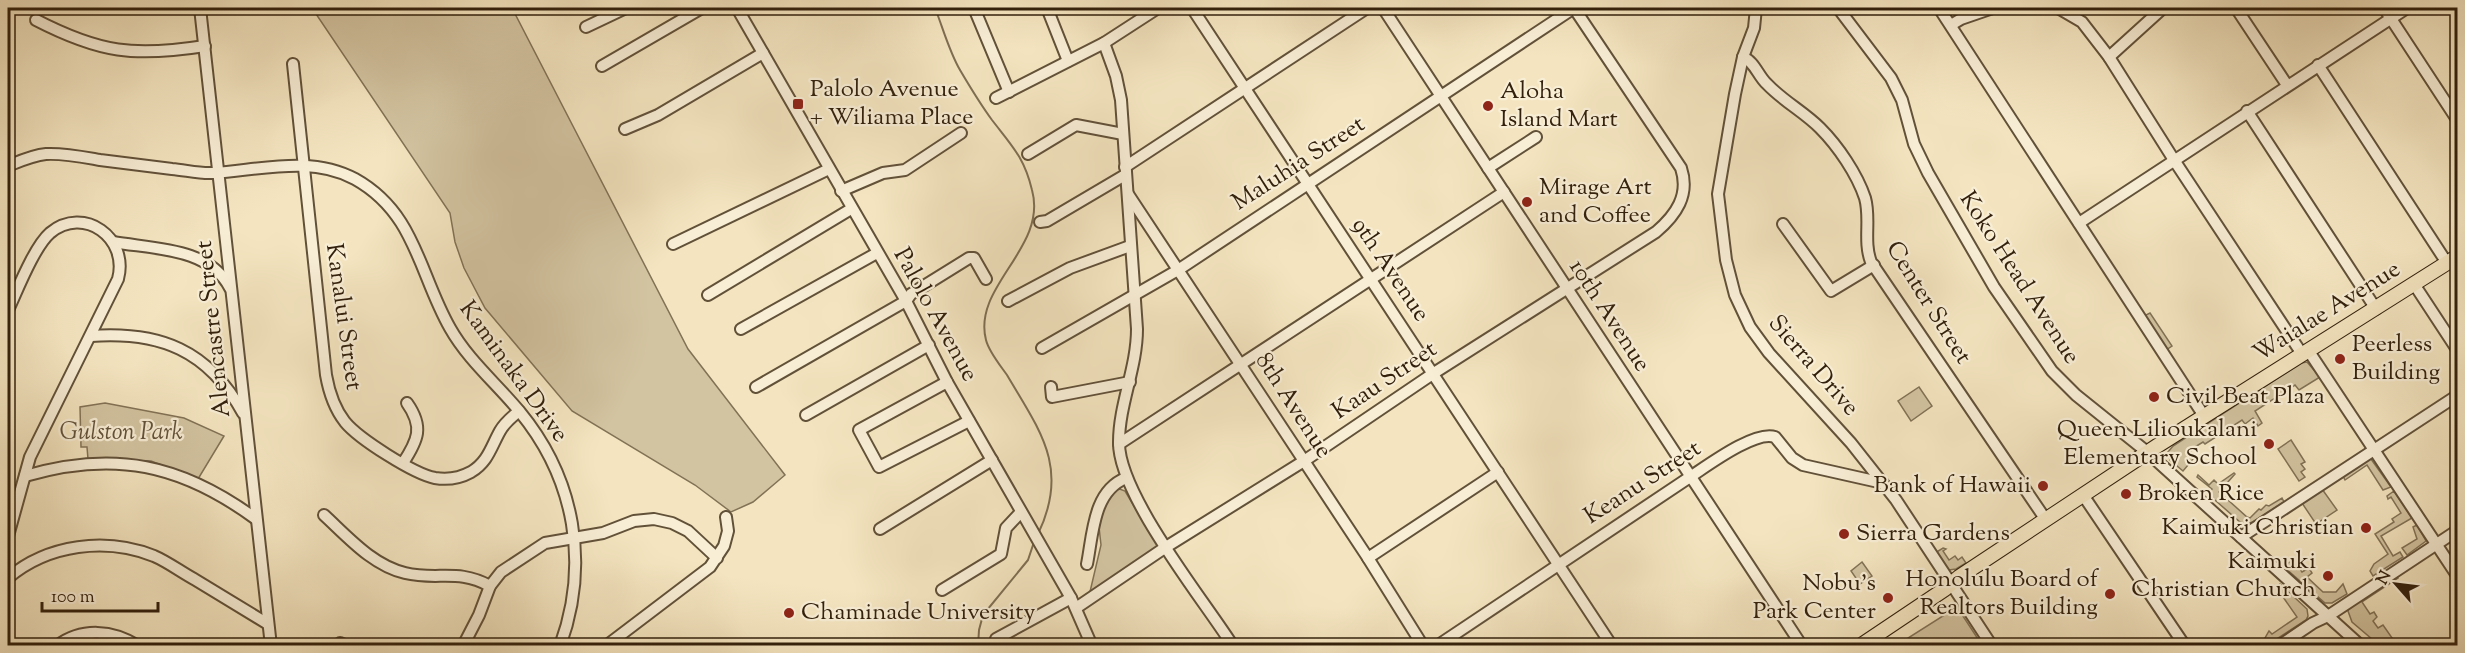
<svg xmlns="http://www.w3.org/2000/svg" width="2465" height="653" viewBox="0 0 2465 653" font-family="'Sorts Mill Goudy',serif">
	<rect width="100%" height="100%" fill="#f4e5c0"/>
	<filter id="stains"><feTurbulence type="fractalNoise" baseFrequency=".00333" numOctaves="4"/><feColorMatrix values="0 0 0 0 .2 0 0 0 0 .09 0 0 0 0 .02 0 0 0 .5 -.17"/></filter>
	<radialGradient id="worn" r=".72"><stop offset=".6" stop-color="#630" stop-opacity="0"/><stop offset="1" stop-color="#630" stop-opacity=".3"/></radialGradient>
	<!-- green -->
	<g fill="#d3c4a1" stroke="#827256" stroke-width="1.5">
		<polygon points="312,8 512,8 688,349 785,475 753,502 731,512 695,485 572,411 485,308 464,268 455,242 450,213"/>
		<polygon points="2150,313 2172,346 2166,350 2144,316"/>
		<polygon points="2307,362 2320,377 2299,390 2295,385 2255,411 2262,423 2258,426 2253,418 2245,424 2242,420 2205,444 2203,442 2190,450 2194,458 2183,471 2170,460 2168,452 2173,446 2301,363"/>
		<polygon points="1919,387 1932,406 1911,421 1898,401"/>
		<polygon points="105,403 184,418 224,436 198,479 151,461 88,459 87,447 81,447 80,407"/>
		<polygon points="2291,440 2305,462 2301,464 2305,469 2301,472 2305,477 2299,481 2278,449"/>
		<polygon points="2370,457 2371,459 2391,487 2383,490 2367,465 2345,480 2342,474"/>
		<polygon points="2234,473 2235,474 2219,492 2247,517 2250,518 2259,509 2261,510 2266,505 2269,506 2282,498 2284,502 2253,522 2246,524 2240,522 2208,494 2212,489 2197,477 2198,475 2209,485 2214,480 2218,484"/>
		<polygon points="1117,488 1125,491 1158,546 1089,596 1101,545 1099,527 1102,512 1105,503"/>
		<polygon points="2322,489 2337,510 2316,524 2302,503"/>
		<polygon points="2394,491 2412,518 2381,536 2393,556 2400,552 2403,557 2373,576 2370,571 2374,564 2388,554 2375,534 2394,522 2392,519 2401,513 2391,497 2388,499 2387,496"/>
		<polygon points="2417,525 2426,541 2407,555 2402,548 2417,539 2413,527"/>
		<polygon points="1943,548 1946,549 1943,551 1949,560 1955,556 1958,560 1962,557 1966,563 1956,569 1949,570 1935,553"/>
		<polygon points="1862,562 1872,576 1860,584 1851,571"/>
		<polygon points="2290,562 2298,566 2302,572 2309,568 2312,573 2307,577 2323,592 2336,592 2343,584 2347,594 2332,603 2325,603 2283,566"/>
		<polygon points="2396,575 2398,578 2362,602 2370,614 2374,612 2377,617 2373,621 2378,628 2383,625 2397,645 2379,645 2352,622 2348,611 2350,606"/>
		<polygon points="2280,584 2307,609 2308,616 2306,620 2269,644 2265,638 2269,631 2272,634 2297,617 2276,587"/>
		<polygon points="1957,607 1982,645 1897,645"/>
	</g>
	<g fill="none" stroke-linecap="round" stroke-linejoin="round">
		<!-- stream -->
		<g stroke="#7f6e53" stroke-width="2">
			<path d="M 935,8 C 943,28 949,51 960,70 C 970,87 981,105 992,120 C 1012,146 1024,157 1032,190 C 1048,248 972,286 986,340 C 989,352 1000,365 1007,375 C 1040,431 1070,468 1038,534"/>
			<polyline points="978,646 979,630 983,615 1028,560 1034,542"/>
		</g>
		<!-- minor casing -->
		<g stroke="#625139" stroke-width="14">
			<g id="minor">
				<polyline points="200,8 271,646"/>
				<polyline points="737,8 906,301 947,382 1071,598 1092,646"/>
				<polyline points="974,8 1009,92"/>
				<polyline points="1047,8 1068,61"/>
				<polyline points="1192,8 1612,646"/>
				<polyline points="1383,8 1802,646"/>
				<polyline points="1756,8 1754,28 1743,57 1735,94 1718,194 1726,260 1735,295 1750,327 1769,353 1851,443 1896,500 1992,646"/>
				<polyline points="1838,8 1891,78 1902,100 1914,144 1928,173 1994,287 2052,371 2076,395 2147,452 2361,646"/>
				<polyline points="1939,8 2204,416"/>
				<polyline points="2058,8 2082,22 2109,57 2174,160 2302,354"/>
				<polyline points="2236,8 2287,85"/>
				<polyline points="2384,8 2458,121"/>
				<path d="M 36,20 C 100,53 134,57 205,46"/>
				<polyline points="1951,25 1961,19 1993,8"/>
				<polyline points="586,27 626,8"/>
				<path d="M 1104,43 L 1116,76 L 1121,100 L 1137,329 C 1137,368 1119,404 1119,442 C 1118,494 1203,599 1233,646"/>
				<path d="M 1743,57 C 1755,62 1758,76 1767,84 C 1783,101 1804,112 1820,128 C 1838,146 1857,174 1865,198 C 1871,219 1863,241 1871,262 L 2046,520"/>
				<polyline points="2109,57 2163,8"/>
				<path d="M 293,64 L 326,375 C 329,392 334,408 345,422 C 359,439 414,474 435,478 C 447,480 460,478 471,472 C 488,462 491,447 500,431 C 505,422 512,417 519,411"/>
				<polyline points="2318,65 2447,263"/>
				<polyline points="602,66 702,8"/>
				<polyline points="996,98 1104,43 1158,8"/>
				<polyline points="2247,111 2376,309"/>
				<polyline points="625,129 658,115 763,53"/>
				<polyline points="1028,154 1076,125 1123,134"/>
				<path d="M 8,166 C 20,161 33,155 46,154 C 64,153 83,157 100,160 C 124,163 148,166 172,169 C 185,170 200,174 213,173 C 260,170 311,155 355,179 C 416,213 419,274 450,328 C 468,360 497,384 520,412 C 575,479 590,564 560,646"/>
				<polyline points="1125,167 1367,8"/>
				<polyline points="1488,168 1536,137"/>
				<polyline points="841,191 883,173 905,170 961,133"/>
				<polyline points="1128,194 1368,558 1423,646"/>
				<polyline points="1040,222 1047,221 1125,175"/>
				<polyline points="2079,223 2407,8"/>
				<polyline points="1783,224 1831,291 1874,265"/>
				<path d="M 113,242 C 153,249 209,247 230,288"/>
				<polyline points="673,244 829,169"/>
				<polyline points="2414,284 2458,351"/>
				<polyline points="708,295 851,209"/>
				<polyline points="1008,301 1070,268 1130,246"/>
				<path d="M 8,310 C 17,291 34,247 50,233 C 84,205 129,238 118,279 L 30,457 L 8,536"/>
				<polyline points="741,329 877,253"/>
				<path d="M 91,336 C 160,331 208,350 243,413"/>
				<path d="M 1042,348 L 1178,270 L 1574,8 L 1681,168 C 1690,195 1676,215 1656,232 L 1434,373 L 1304,461 L 1166,547 L 1076,608"/>
				<polyline points="2308,350 2458,577"/>
				<polyline points="947,382 859,430 879,467 969,421"/>
				<polyline points="756,387 906,301 911,294 969,258 974,258 986,279"/>
				<polyline points="1051,387 1052,397 1130,382"/>
				<polyline points="806,415 929,345"/>
				<polyline points="1119,444 1504,192"/>
				<path d="M 403,463 C 418,440 424,427 407,403"/>
				<path d="M 25,476 C 114,450 181,464 256,519"/>
				<polyline points="2083,495 2185,646"/>
				<path d="M 324,515 C 348,537 372,565 405,573 C 438,581 457,568 490,586"/>
				<polyline points="880,529 992,460"/>
				<polyline points="2241,537 2458,395"/>
				<polyline points="1368,558 1498,472"/>
				<path d="M 1087,564 C 1093,534 1093,491 1126,478"/>
				<path d="M 8,578 C 48,544 106,537 154,556 C 168,562 181,572 194,579 C 219,594 243,609 268,624"/>
				<polyline points="942,590 1001,554 1006,528 1021,512"/>
				<polyline points="996,639 1071,598"/>
				<polyline points="340,643 347,646"/>
				<path d="M 57,646 C 82,627 113,630 138,646"/>
				<polyline points="463,646 479,615 490,586 501,572 545,543 603,533 634,521 654,519 672,523 688,531 717,558"/>
				<polyline points="606,646 710,567 724,546 728,531 726,517"/>
				<path d="M 1437,646 L 1690,477 C 1707,466 1755,430 1775,437 L 1792,458 L 1803,465 L 1883,483"/>
				<polyline points="2279,646 2313,623 2328,616 2458,530"/>
			</g>
		</g>
		<!-- major casing -->
		<g stroke="#32200c" stroke-width="16">
			<polyline id="major" points="1860,646 1945,589 1959,577 2157,446 2458,256"/>
		</g>
		<!-- minor -->
		<use href="#minor" stroke="#f8eed6" stroke-width="10"/>
		<!-- major -->
		<use href="#major" stroke="#f4e5c0" stroke-width="14"/>
	</g>
	<!-- markers -->
	<g fill="#8f2418" stroke="#f8eed6" stroke-width="2">
		<rect x="792" y="98" width="12" height="12" rx="3"/>
		<circle cx="1488" cy="106" r="6"/>
		<circle cx="1527" cy="202" r="6"/>
		<circle cx="2340" cy="359" r="6"/>
		<circle cx="2154" cy="397" r="6"/>
		<circle cx="2269" cy="444" r="6"/>
		<circle cx="2043" cy="486" r="6"/>
		<circle cx="2126" cy="494" r="6"/>
		<circle cx="2366" cy="528" r="6"/>
		<circle cx="1844" cy="534" r="6"/>
		<circle cx="2328" cy="576" r="6"/>
		<circle cx="2110" cy="594" r="6"/>
		<circle cx="1888" cy="598" r="6"/>
		<circle cx="789" cy="613" r="6"/>
	</g>
	<g text-anchor="middle" dominant-baseline="central" stroke-width="4.5" stroke-linejoin="round" paint-order="stroke">
		<!-- poi labels -->
		<g font-size="24" fill="#32200c" stroke="#f8eed6" text-anchor="start">
			<text x="810" y="90">Palolo Avenue<tspan x="810" dy="28">+ Wiliama Place</tspan></text>
			<text x="1500" y="92">Aloha<tspan x="1500" dy="28">Island Mart</tspan></text>
			<text x="1539" y="188">Mirage Art<tspan x="1539" dy="28">and Coffee</tspan></text>
			<text x="2352" y="345">Peerless<tspan x="2352" dy="28">Building</tspan></text>
			<text x="2166" y="397">Civil Beat Plaza</text>
			<text x="2257" y="430" text-anchor="end">Queen Lilioukalani<tspan x="2257" dy="28">Elementary School</tspan></text>
			<text x="2031" y="486" text-anchor="end">Bank of Hawaii</text>
			<text x="2138" y="494">Broken Rice</text>
			<text x="2354" y="528" text-anchor="end">Kaimuki Christian</text>
			<text x="1856" y="534">Sierra Gardens</text>
			<text x="2316" y="562" text-anchor="end">Kaimuki<tspan x="2316" dy="28">Christian Church</tspan></text>
			<text x="2098" y="580" text-anchor="end">Honolulu Board of<tspan x="2098" dy="28">Realtors Building</tspan></text>
			<text x="1876" y="584" text-anchor="end">Nobu's<tspan x="1876" dy="28">Park Center</tspan></text>
			<text x="801" y="613">Chaminade University</text>
		</g>
		<!-- street labels -->
		<g font-size="24" fill="#32200c" stroke="#f8eed6">
			<text transform="translate(1299 164) rotate(-33)">Maluhia Street</text>
			<text transform="translate(1390 270) rotate(56)">9th Avenue</text>
			<text transform="translate(2019 278) rotate(57)">Koko Head Avenue</text>
			<text transform="translate(1928 303) rotate(58)">Center Street</text>
			<text transform="translate(2327 312) rotate(-32)">Waialae Avenue</text>
			<text transform="translate(935 315) rotate(61)">Palolo Avenue</text>
			<text transform="translate(1609 316) rotate(57)">10th Avenue</text>
			<text transform="translate(343 317) rotate(82)">Kanalui Street</text>
			<text transform="translate(214 329) rotate(-96)">Alencastre Street</text>
			<text transform="translate(1813 366) rotate(49)">Sierra Drive</text>
			<text transform="translate(513 372) rotate(54)">Kaminaka Drive</text>
			<text transform="translate(1385 381) rotate(-34)">Kaau Street</text>
			<text transform="translate(1293 406) rotate(57)">8th Avenue</text>
			<text transform="translate(1643 483) rotate(-33)">Keanu Street</text>
		</g>
		<!-- park labels -->
		<g font-size="24" font-style="italic" fill="#625139" stroke="#f8eed6">
			<text x="121" y="433">Gulston Park</text>
		</g>
	</g>
	<!-- margin -->
	<rect width="2465" height="653" fill="none" stroke="#f4e5c0" stroke-width="30"/>
	<rect x="9" y="9" width="2447" height="635" fill="none" stroke="#32200c" stroke-width="3"/>
	<rect x="15" y="15" width="2435" height="623" fill="none" stroke="#32200c" stroke-width="1.5"/>
	<!-- north arrow -->
	<g transform="translate(2396 584) rotate(298)" stroke="#f8eed6" stroke-width="4.5" paint-order="stroke">
	<path d="M0-4.5L10 22L0 15L-10 22Z" fill="#32200c"/>
	<text y="-9" font-size="16" font-weight="bold" text-anchor="middle" fill="#32200c">N</text>
	</g>
	<!-- scale -->
	<path d="M42 602v9h116v-9" fill="none" stroke="#32200c" stroke-width="3"/>
	<text x="51" y="602" font-size="18" fill="#32200c" stroke="#f8eed6" stroke-width="4.5" paint-order="stroke">100 m</text>
	<rect width="100%" height="100%" filter="url(#stains)"/>
	<rect width="100%" height="100%" fill="url(#worn)"/>
</svg>
